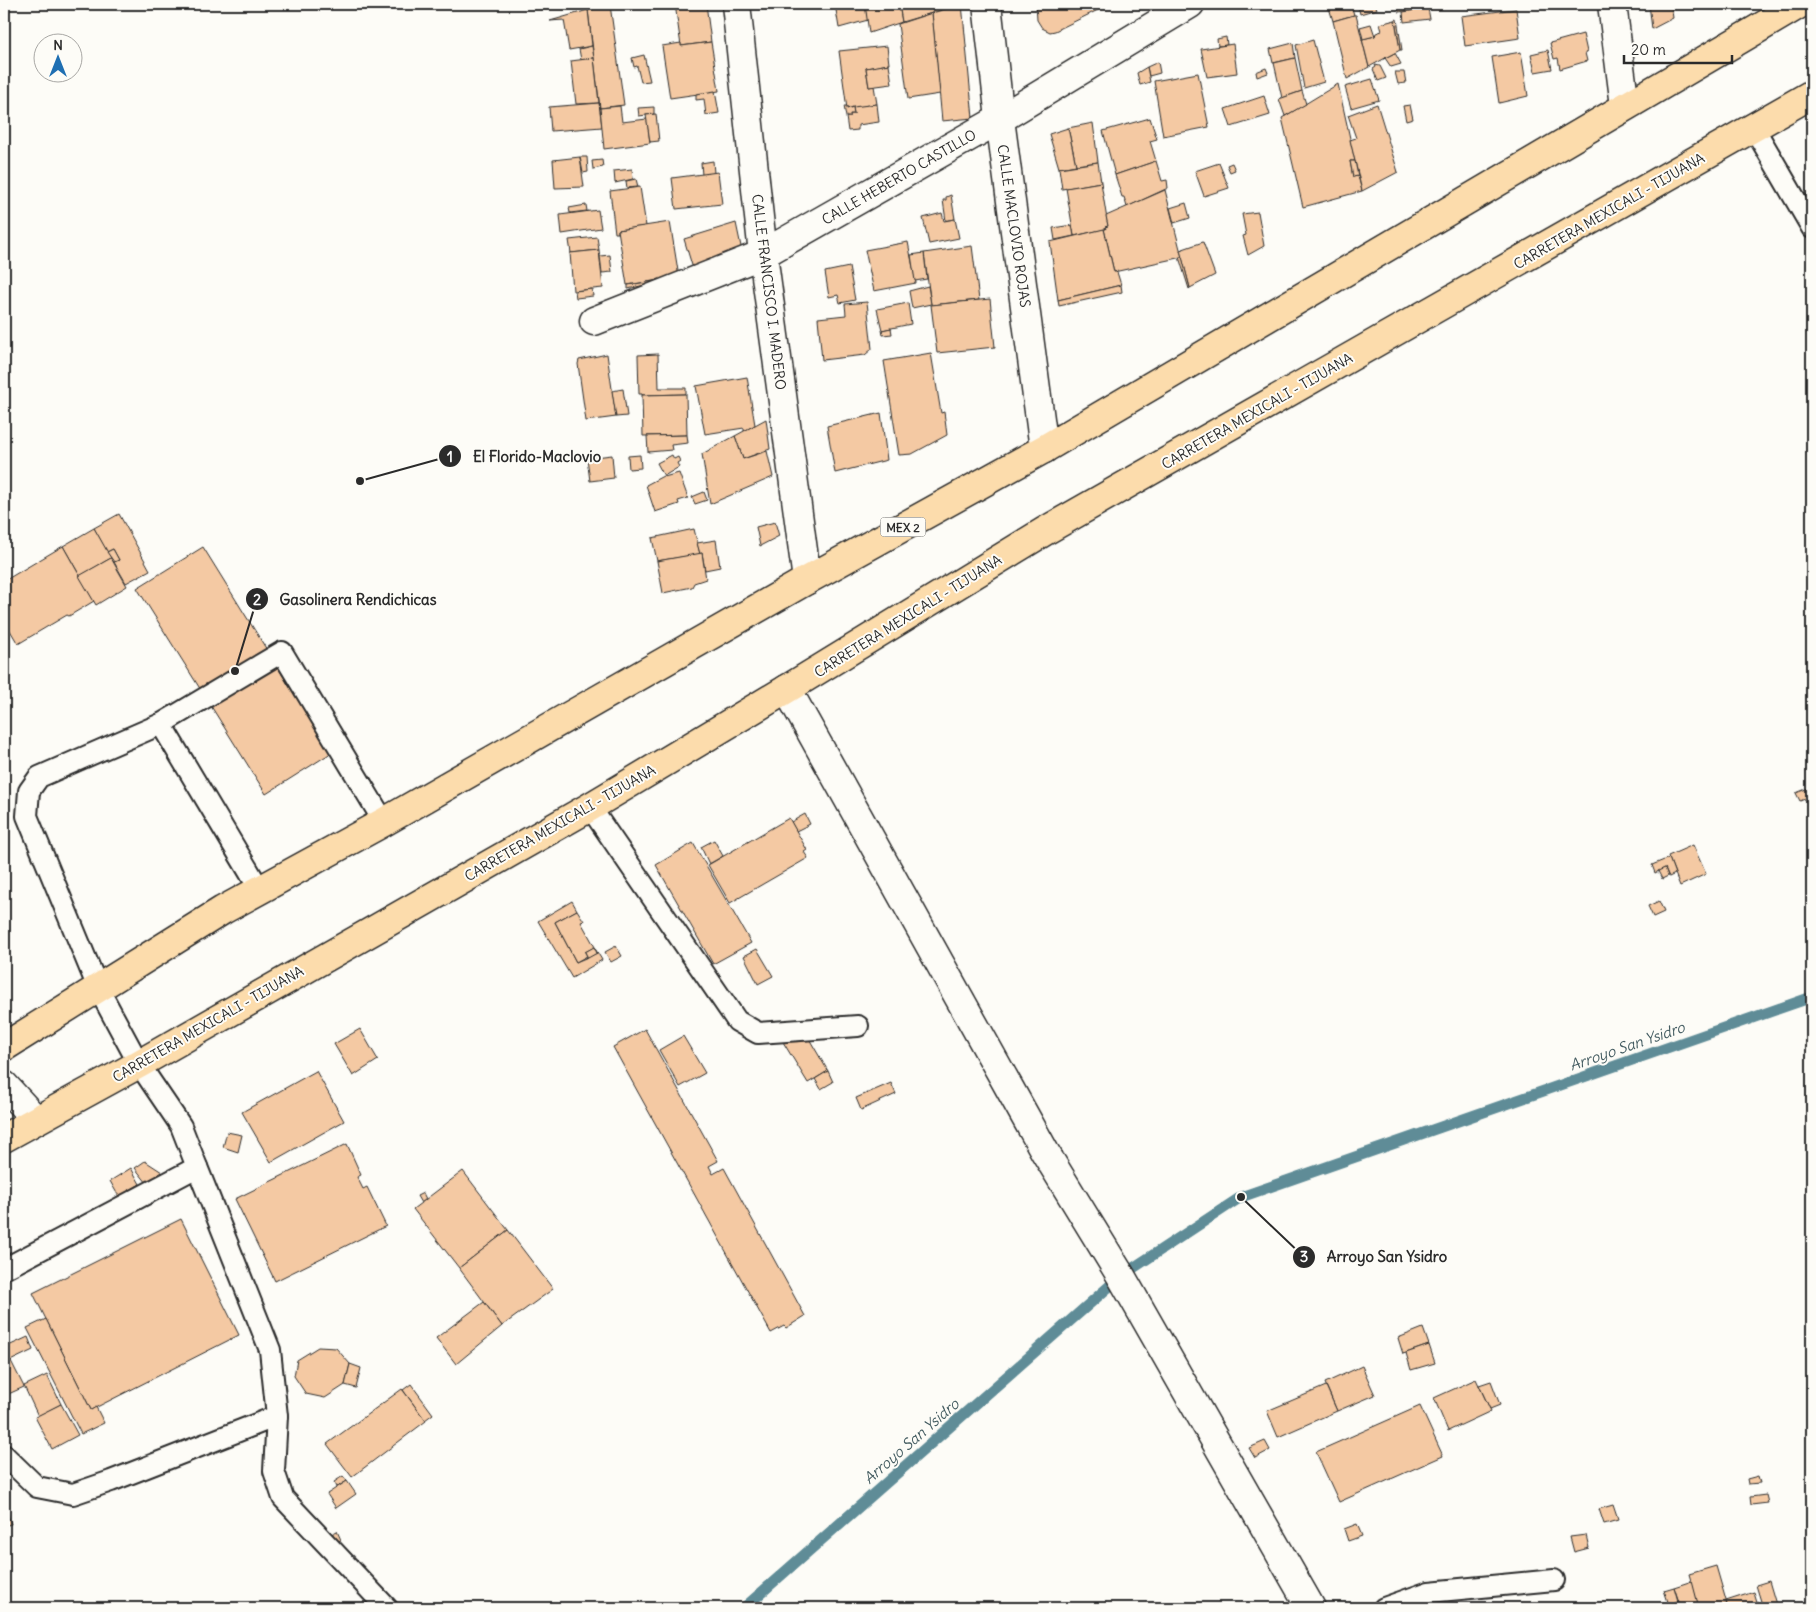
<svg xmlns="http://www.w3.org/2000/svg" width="1816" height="1612" viewBox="0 0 1816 1612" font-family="Delius,sans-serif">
	<rect width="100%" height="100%" fill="#fdfcf7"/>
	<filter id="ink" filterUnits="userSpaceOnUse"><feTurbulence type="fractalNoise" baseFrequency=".02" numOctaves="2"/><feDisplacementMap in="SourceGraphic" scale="10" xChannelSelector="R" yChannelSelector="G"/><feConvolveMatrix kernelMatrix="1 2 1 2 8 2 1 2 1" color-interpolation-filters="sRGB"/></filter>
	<g filter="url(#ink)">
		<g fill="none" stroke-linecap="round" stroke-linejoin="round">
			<!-- stream -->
			<polyline stroke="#5e8c97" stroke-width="11" points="744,1608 1121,1276 1241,1197 1812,997"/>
		</g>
		<!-- building -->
		<g fill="#f4c9a3" stroke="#2b2b2b">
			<polygon points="675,4 706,4 711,42 681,46"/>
			<polygon points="835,4 865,4 868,20 839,28"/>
			<polygon points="865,4 899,4 902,22 869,33"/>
			<polygon points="899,4 962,4 902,22"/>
			<polygon points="962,4 973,118 942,121 932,13"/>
			<polygon points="1036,4 1099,4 1100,9 1055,31 1050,32 1042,28 1037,20"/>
			<polygon points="1328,4 1351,4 1354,15 1333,21"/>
			<polygon points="1375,4 1377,9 1360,14 1358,5"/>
			<polygon points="1397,4 1431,4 1432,7 1399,12"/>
			<polygon points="1649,4 1671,4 1673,18 1652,29"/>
			<polygon points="610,5 624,105 600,108 588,10"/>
			<polygon points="1428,8 1430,19 1404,22 1403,12"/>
			<polygon points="1516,9 1520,38 1465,46 1461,16"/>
			<polygon points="588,10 592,46 569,50 564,20 550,21"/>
			<polygon points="932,13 940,94 908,99 898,24"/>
			<polygon points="1354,15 1356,15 1369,67 1347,79 1333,21"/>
			<polygon points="1397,19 1402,50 1400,50 1395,20"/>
			<polygon points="1395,20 1400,50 1369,67 1362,39 1375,36 1376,33 1382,31 1380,24"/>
			<polygon points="1371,24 1375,36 1363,39 1360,27"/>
			<polygon points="1583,34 1587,52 1585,53 1587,61 1560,69 1558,58 1554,59 1550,43"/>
			<polygon points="1226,37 1227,45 1218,46 1217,39"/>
			<polygon points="1313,40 1324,82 1304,88 1296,45"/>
			<polygon points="711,42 719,91 670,98 662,46 681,43 681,46"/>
			<polygon points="1293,43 1295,58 1273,63 1270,49"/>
			<polygon points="1233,44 1237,73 1207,77 1201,49"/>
			<polygon points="592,46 594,58 581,60 579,49"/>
			<polygon points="887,46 889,64 866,68 869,87 874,86 877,104 847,109 839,51"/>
			<polygon points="1548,50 1552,69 1535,72 1531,54"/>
			<polygon points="1521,52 1528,96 1499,103 1492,57"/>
			<polygon points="1395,53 1401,64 1391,67 1385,58"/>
			<polygon points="644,55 650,81 641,82 637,66 634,67 632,58"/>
			<polygon points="594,58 599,103 576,104 571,61"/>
			<polygon points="1295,58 1302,91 1282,98 1274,63"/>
			<polygon points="1158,62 1160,73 1149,76 1147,67"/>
			<polygon points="889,64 892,84 869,87 866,68"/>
			<polygon points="1375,65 1380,66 1386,78 1378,81 1373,69 1376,67"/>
			<polygon points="1147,67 1150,82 1140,85 1137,73"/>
			<polygon points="1266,68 1268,73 1257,77 1256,72"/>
			<polygon points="1395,72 1404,72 1406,83 1398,84"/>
			<polygon points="1198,73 1209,127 1163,136 1154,81"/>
			<polygon points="1372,79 1379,100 1351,108 1345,87"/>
			<polygon points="1338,84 1355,161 1350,161 1353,177 1358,176 1362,191 1303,207 1282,118"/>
			<polygon points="715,91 719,113 706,115 704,99 696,100 696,94"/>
			<polygon points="1302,91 1306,104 1285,116 1279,99"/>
			<polygon points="1264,96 1270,115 1231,127 1225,109"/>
			<polygon points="599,103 602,127 551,131 549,107"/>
			<polygon points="877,104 879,122 858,125 858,130 848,131 846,117 850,117 850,114 854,114 853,107"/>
			<polygon points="1377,104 1398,172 1362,191 1350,140 1356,138 1348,115"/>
			<polygon points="1410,105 1413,119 1406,121 1403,106"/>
			<polygon points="620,106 622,122 647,119 650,143 604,149 600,108"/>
			<polygon points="844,106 847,106 847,109 853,107 854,114 850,114 850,117 846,117"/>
			<polygon points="654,107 654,114 639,116 638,108"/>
			<polygon points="656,114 659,141 650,142 646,115"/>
			<polygon points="1150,118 1157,139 1150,141 1156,161 1115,175 1103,131"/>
			<polygon points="1093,123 1098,162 1076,165 1068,128"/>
			<polygon points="1068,128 1076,165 1059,168 1049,134"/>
			<polygon points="580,157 584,187 555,188 553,160"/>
			<polygon points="580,157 587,157 588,172 583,173"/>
			<polygon points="602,160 603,167 593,169 592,161"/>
			<polygon points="713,161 714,173 702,175 701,163"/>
			<polygon points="1156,161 1162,181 1167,180 1168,188 1127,207 1124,197 1122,197 1115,175"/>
			<polygon points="1350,161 1355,161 1358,176 1353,177"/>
			<polygon points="1098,162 1101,182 1062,189 1059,168"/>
			<polygon points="1219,163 1229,188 1204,196 1195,171"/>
			<polygon points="1232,163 1235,170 1230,172 1227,165"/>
			<polygon points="632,169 633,179 615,183 614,171"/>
			<polygon points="718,172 722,204 676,209 672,178"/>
			<polygon points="636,179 638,187 627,188 626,181"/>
			<polygon points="1101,182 1108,226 1105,227 1106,229 1074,236 1066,188"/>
			<polygon points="640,187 646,226 618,230 618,233 615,233 610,191"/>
			<polygon points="1165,190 1182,257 1114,272 1104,229 1106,229 1105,227 1108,226 1106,216"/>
			<polygon points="951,195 955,219 946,221 943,200 946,200 946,197"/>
			<polygon points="1186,203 1190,218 1174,223 1170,208"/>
			<polygon points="586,205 587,211 570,213 569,208"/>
			<polygon points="598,210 601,228 562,234 560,215"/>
			<polygon points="1258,212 1264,246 1248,255 1243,236 1246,235 1242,214"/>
			<polygon points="942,213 944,221 955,219 959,238 929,244 923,218"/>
			<polygon points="670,222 679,277 627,285 618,230"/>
			<polygon points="736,223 743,256 694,272 684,239"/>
			<polygon points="1072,225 1074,236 1055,240 1053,228"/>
			<polygon points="1104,229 1114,272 1117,272 1121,285 1058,300 1050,242"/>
			<polygon points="597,237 599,250 571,253 569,240"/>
			<polygon points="908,242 916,283 874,291 865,250"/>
			<polygon points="1203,242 1215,275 1190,288 1180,250"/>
			<polygon points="972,246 979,300 931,305 924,253"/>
			<polygon points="599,250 603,288 573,291 570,253"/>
			<polygon points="924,253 927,279 915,281 911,255"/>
			<polygon points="610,255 612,272 602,273 600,256"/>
			<polygon points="1179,257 1182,257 1190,288 1189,289"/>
			<polygon points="849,267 855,300 840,303 838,295 829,297 825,272"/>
			<polygon points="674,278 628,289 628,285"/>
			<polygon points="1121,285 1122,292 1059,306 1058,300"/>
			<polygon points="928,286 931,304 912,308 909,291"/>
			<polygon points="592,289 593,296 576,298 575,291"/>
			<polygon points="990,299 995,347 937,353 931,305"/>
			<polygon points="867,302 872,349 865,355 822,360 818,318 846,315 845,304"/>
			<polygon points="908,303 911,324 882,330 877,309"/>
			<polygon points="891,328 892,334 883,335 882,330"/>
			<polygon points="931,353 941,413 944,412 947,435 912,454 899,455 884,361"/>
			<polygon points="607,354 616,417 586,421 578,364 579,360"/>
			<polygon points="658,354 659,388 686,388 686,394 642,395 642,394 639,394 638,355"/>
			<polygon points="747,377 755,425 744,431 744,428 705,434 696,386"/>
			<polygon points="623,389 627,416 616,417 612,391"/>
			<polygon points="686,394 687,435 643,436 642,395"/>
			<polygon points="881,413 887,460 835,473 827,426"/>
			<polygon points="766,419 770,449 743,459 735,436"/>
			<polygon points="687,435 688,443 671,445 672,450 648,452 647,436"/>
			<polygon points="735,436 743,459 767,451 773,477 710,504 702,454"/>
			<polygon points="612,455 614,478 590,481 587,458"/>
			<polygon points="640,455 641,468 629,469 628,456"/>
			<polygon points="672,455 674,459 678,457 680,461 677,463 679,467 664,476 657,463"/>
			<polygon points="679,473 688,498 678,501 679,504 655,512 646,485 663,476 664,477"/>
			<polygon points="704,492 707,500 695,504 692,497"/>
			<polygon points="119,514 150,570 126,583 114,562 119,560 113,549 107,552 94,528"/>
			<polygon points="775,522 779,536 760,546 756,527"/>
			<polygon points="94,528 111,558 80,576 63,546"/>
			<polygon points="694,529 700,554 657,561 652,538"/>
			<polygon points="716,540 720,567 705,570 702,553 700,554 697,543"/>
			<polygon points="63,546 94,601 69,616 67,615 18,644 4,620 4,581"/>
			<polygon points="203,547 331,753 266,794 137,588"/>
			<polygon points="113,549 119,560 114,562 107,552"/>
			<polygon points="702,553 706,579 694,583 692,587 663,593 657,561"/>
			<polygon points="111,558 127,586 96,605 79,576"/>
			<polygon points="1811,787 1812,796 1800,801 1796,793"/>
			<polygon points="805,814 810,824 796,831 791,822"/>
			<polygon points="789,818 807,850 804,852 808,858 730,903 708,865"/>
			<polygon points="714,840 723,856 709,864 701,847"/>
			<polygon points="693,843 751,943 713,964 656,865"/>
			<polygon points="1693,845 1706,874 1680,886 1668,856"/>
			<polygon points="1669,858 1675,874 1669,877 1665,868 1655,873 1652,865"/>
			<polygon points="1665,868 1668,876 1662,879 1658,871"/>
			<polygon points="572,901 577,910 555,922 576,962 597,953 594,947 602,960 572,978 538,921"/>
			<polygon points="1659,901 1664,912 1653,917 1648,906"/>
			<polygon points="577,910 584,921 581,922 595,947 585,952 587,956 576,962 555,922"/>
			<polygon points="616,946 622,956 611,962 605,952"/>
			<polygon points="594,947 597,953 588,958 585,952"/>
			<polygon points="757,949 773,976 758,984 744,956"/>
			<polygon points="801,1025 828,1071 808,1083 780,1037"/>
			<polygon points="360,1029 378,1060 353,1076 334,1044"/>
			<polygon points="645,1029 718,1161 709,1166 713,1174 724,1168 805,1316 786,1328 784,1326 771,1333 613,1047"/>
			<polygon points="683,1036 705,1073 680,1087 659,1050"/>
			<polygon points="316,1071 344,1121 271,1162 242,1112"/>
			<polygon points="828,1071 833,1082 821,1089 815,1079"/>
			<polygon points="891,1083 896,1094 861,1110 856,1098"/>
			<polygon points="227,1132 242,1135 238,1152 223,1147"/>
			<polygon points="347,1144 361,1175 357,1177 363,1189 367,1187 386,1226 275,1281 235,1199"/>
			<polygon points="145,1161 162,1172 147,1183 135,1168"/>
			<polygon points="131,1168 140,1184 119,1197 110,1181"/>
			<polygon points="463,1171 508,1230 459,1268 413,1209"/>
			<polygon points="423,1193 426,1199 421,1203 417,1196"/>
			<polygon points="181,1219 239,1335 91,1410 33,1293"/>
			<polygon points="508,1230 553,1289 502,1326 459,1268"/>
			<polygon points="484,1302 502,1326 456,1364 436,1338"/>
			<polygon points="46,1319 91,1410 96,1407 104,1423 81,1434 27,1328"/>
			<polygon points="1423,1328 1429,1345 1403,1354 1398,1338"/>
			<polygon points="28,1337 33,1350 4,1364 4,1348"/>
			<polygon points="1429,1345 1435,1363 1411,1370 1406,1353"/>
			<polygon points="318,1347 336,1348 350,1364 345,1385 325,1398 306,1394 294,1376 297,1360"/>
			<polygon points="11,1361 24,1387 4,1396 4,1364"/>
			<polygon points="350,1364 361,1368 356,1388 345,1385"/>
			<polygon points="1362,1366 1375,1395 1337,1411 1325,1383"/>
			<polygon points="47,1375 61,1404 38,1416 24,1386"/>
			<polygon points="1476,1379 1491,1411 1448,1431 1434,1398"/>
			<polygon points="1491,1381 1500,1405 1490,1409 1479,1385"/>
			<polygon points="411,1384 433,1414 425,1420 403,1390"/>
			<polygon points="1326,1386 1337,1411 1278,1437 1267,1411"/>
			<polygon points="402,1389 426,1421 352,1477 327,1444"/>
			<polygon points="61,1404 78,1435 52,1449 35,1417"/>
			<polygon points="1420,1406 1443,1456 1339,1502 1316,1452"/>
			<polygon points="1265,1441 1270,1450 1255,1458 1249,1448"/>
			<polygon points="343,1476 347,1481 337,1487 334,1482"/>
			<polygon points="1758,1476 1760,1483 1748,1484 1747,1479"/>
			<polygon points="347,1481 356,1494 336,1508 327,1494"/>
			<polygon points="1766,1495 1768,1503 1751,1505 1750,1497"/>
			<polygon points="1613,1505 1618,1520 1604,1524 1599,1509"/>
			<polygon points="6,1509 11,1524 4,1526 4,1510"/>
			<polygon points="1357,1524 1362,1536 1348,1541 1344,1529"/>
			<polygon points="337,1531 341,1540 330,1545 326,1537"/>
			<polygon points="1586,1535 1589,1548 1574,1552 1570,1537"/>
			<polygon points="1716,1566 1727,1604 1711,1608 1699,1608 1689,1574"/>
			<polygon points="1692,1581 1699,1608 1681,1608 1674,1587"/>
			<polygon points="1769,1581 1777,1608 1763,1608 1756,1585"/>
			<polygon points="1674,1587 1678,1601 1669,1605 1664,1590"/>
			<polygon points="1754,1592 1759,1608 1728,1608 1726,1601"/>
			<polygon points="1678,1601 1681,1608 1660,1608"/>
		</g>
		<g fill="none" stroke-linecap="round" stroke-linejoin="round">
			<!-- service casing -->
			<g stroke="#2b2b2b" stroke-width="24">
				<g id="service">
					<polyline points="1754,128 1812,228"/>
					<polyline points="590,807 737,1021 758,1033 858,1026"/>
					<polyline points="260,890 161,724 282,652 384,822"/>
					<polyline points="197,1167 270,1350 277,1416 274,1471 283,1498 387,1608"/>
					<polyline points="4,1269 197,1167 181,1126 139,1064 98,988 27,816 29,791 39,777 161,724"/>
					<polyline points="4,1455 37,1487 73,1494 111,1481 277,1416"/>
					<polyline points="1384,1608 1429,1592 1554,1580"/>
				</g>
			</g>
			<!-- minor casing -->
			<g stroke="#2b2b2b" stroke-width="31">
				<g id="minor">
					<polyline points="736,4 763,254 807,580"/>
					<polyline points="987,4 1000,119 1044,449"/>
					<polyline points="1612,4 1625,106"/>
					<polyline points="594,321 763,254 1000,119 1190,4"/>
					<polyline points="787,689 1045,1152 1121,1276 1311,1608"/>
					<polyline points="4,1085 36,1120"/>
				</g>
			</g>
			<!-- primary casing -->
			<g stroke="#2b2b2b" stroke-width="31">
				<g id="primary">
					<polyline points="4,1047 223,910 384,822 807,580 1044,449 1800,4"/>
					<polyline points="4,1138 139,1064 590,807 787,689 1045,531 1812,94"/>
				</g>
			</g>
			<!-- service -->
			<use href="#service" stroke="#fdfcf7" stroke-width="20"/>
			<!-- minor -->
			<use href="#minor" stroke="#fdfcf7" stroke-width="28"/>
			<!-- primary -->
			<use href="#primary" stroke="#fcdcac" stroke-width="28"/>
		</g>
	</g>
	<g text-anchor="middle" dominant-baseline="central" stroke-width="4" stroke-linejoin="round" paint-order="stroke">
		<!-- shield labels -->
		<rect fill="#fdfcf7" stroke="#6a6a68" stroke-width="1" x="880.5" y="517.5" width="45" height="19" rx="4"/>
		<g font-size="12" font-weight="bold" fill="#2b2b2b">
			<text x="903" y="527">MEX 2</text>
		</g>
		<!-- street labels -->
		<g font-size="14" fill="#2b2b2b" stroke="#fdfcf7">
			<text transform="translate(899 177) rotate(-30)">CALLE HEBERTO CASTILLO</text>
			<text transform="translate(1609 211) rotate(-30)">CARRETERA MEXICALI - TIJUANA</text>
			<text transform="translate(1014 226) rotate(82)">CALLE MACLOVIO ROJAS</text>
			<text transform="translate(769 292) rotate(83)">CALLE FRANCISCO I. MADERO</text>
			<text transform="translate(1257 411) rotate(-30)">CARRETERA MEXICALI - TIJUANA</text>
			<text transform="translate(908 616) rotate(-32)">CARRETERA MEXICALI - TIJUANA</text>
			<text transform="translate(560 823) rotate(-30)">CARRETERA MEXICALI - TIJUANA</text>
			<text transform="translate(208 1024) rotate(-30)">CARRETERA MEXICALI - TIJUANA</text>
		</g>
		<!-- water labels -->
		<g font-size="15" font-style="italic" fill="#445c61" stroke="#fdfcf7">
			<text transform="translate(1627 1046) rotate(-19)">Arroyo San Ysidro</text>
			<text transform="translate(911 1441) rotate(-41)">Arroyo San Ysidro</text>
		</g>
	</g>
	<!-- callouts -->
	<path fill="none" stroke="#2b2b2b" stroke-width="2" d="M360 481L450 456M235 671L257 599M1241 1197L1304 1257"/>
	<g fill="#2b2b2b" stroke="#fdfcf7" stroke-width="2">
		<circle cx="360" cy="481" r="5"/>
		<circle cx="235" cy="671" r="5"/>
		<circle cx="1241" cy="1197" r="5"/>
		<circle cx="450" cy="456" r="12"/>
		<circle cx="257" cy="599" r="12"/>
		<circle cx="1304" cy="1257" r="12"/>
	</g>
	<g font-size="15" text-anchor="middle" font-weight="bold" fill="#fff">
		<text x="450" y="462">1</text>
		<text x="257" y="605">2</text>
		<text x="1304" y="1262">3</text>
	</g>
	<g font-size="15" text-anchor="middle" font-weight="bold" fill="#2b2b2b" stroke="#fdfcf7" stroke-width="4" stroke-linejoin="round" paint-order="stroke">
		<text x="537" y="462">El Florido-Maclovio</text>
		<text x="358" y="605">Gasolinera Rendichicas</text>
		<text x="1387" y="1262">Arroyo San Ysidro</text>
	</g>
	<!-- margin -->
	<rect width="1816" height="1612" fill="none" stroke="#fdfcf7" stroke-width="20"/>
	<rect x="10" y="10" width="1796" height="1592" fill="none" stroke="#2b2b2b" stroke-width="2" filter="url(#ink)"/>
	<!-- north arrow -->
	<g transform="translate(58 58)"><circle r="24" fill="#fdfcf7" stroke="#a9a8a5"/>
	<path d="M0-4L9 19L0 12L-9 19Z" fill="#1f6fb2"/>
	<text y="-8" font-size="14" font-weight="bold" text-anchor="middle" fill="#2b2b2b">N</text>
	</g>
	<!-- scale -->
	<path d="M1624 55v8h108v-8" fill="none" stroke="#2b2b2b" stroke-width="2.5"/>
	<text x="1631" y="55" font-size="15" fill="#2b2b2b" stroke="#fdfcf7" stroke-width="4" paint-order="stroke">20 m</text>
</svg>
